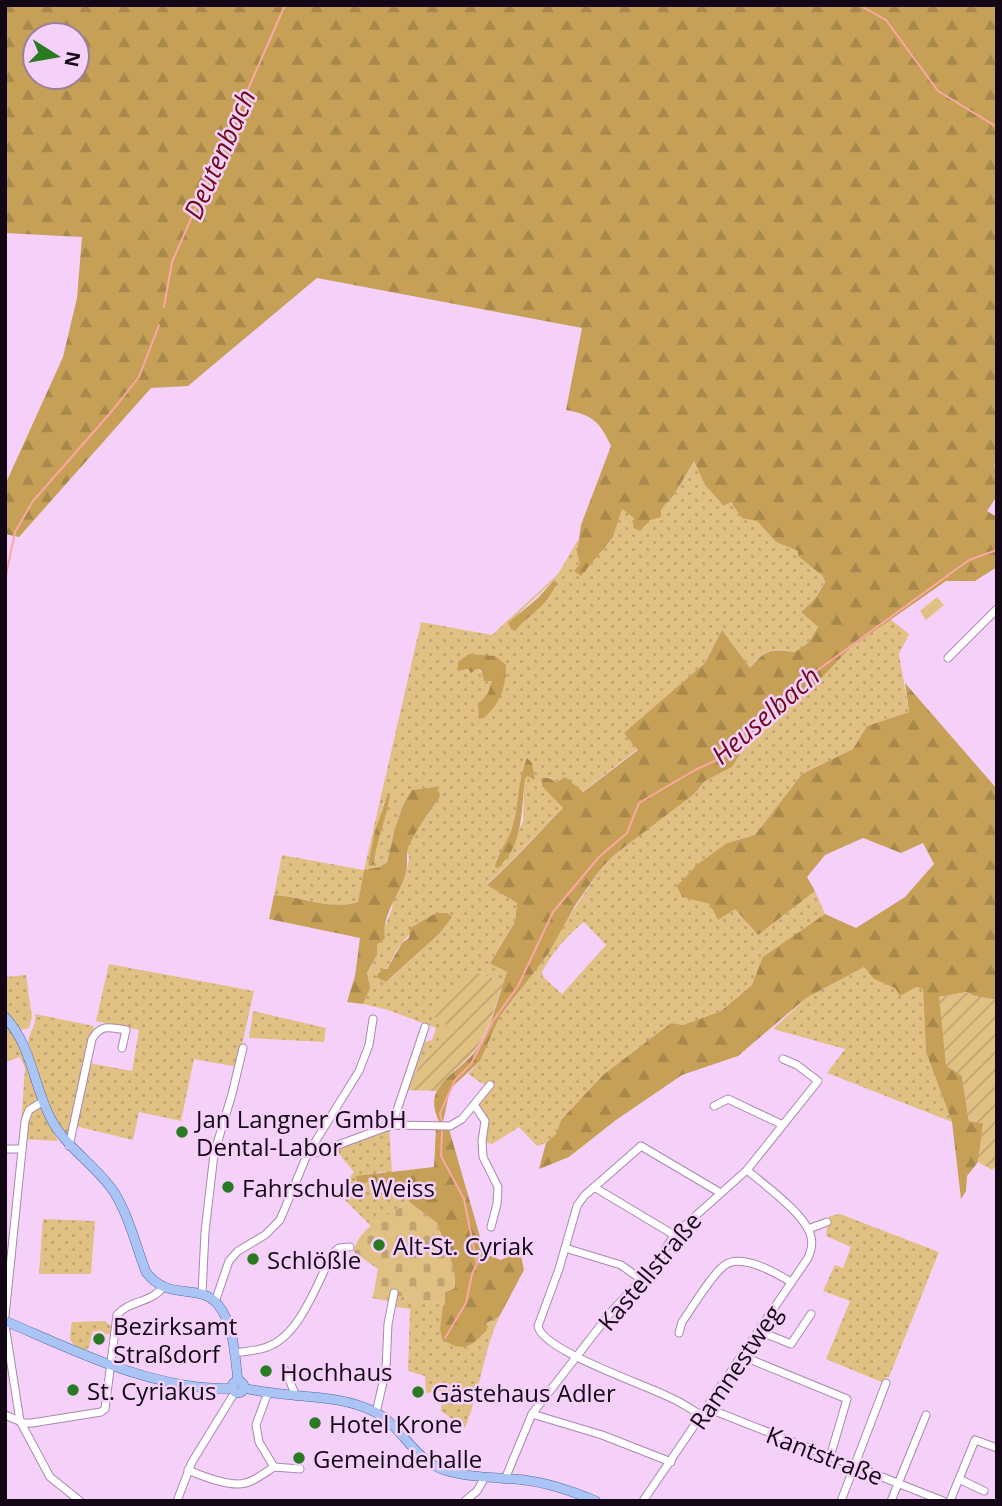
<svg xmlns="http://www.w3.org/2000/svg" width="1002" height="1506" viewBox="0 0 1002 1506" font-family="'Open Sans',sans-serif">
	<defs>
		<pattern id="grass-dots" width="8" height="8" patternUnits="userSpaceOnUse" patternTransform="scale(1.75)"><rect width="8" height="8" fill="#e1c084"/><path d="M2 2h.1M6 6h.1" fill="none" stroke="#c0a471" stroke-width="1.8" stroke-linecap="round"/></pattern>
		<pattern id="forest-firs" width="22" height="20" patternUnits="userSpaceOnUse" patternTransform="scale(1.75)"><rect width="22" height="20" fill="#c6a057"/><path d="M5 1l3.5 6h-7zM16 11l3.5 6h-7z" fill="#a9884b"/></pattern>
		<pattern id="cemetery-stones" width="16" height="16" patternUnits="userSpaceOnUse" patternTransform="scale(1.75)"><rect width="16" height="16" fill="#e1c084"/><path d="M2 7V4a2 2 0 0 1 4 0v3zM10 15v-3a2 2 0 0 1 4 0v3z" fill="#c0a471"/></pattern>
		<pattern id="garden-furrows" width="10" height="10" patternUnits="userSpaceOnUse" patternTransform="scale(1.75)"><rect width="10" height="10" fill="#e1c084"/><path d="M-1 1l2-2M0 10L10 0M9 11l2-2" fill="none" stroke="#c0a471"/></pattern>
	</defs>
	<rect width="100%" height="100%" fill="#f5d1fa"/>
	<!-- grass -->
	<g fill="url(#grass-dots)" fill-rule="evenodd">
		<path d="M 694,461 L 705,485 L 725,506 L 730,502 L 757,521 L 776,542 L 798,551 L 823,575 L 825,581 L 814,600 L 801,612 L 818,627 L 809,642 L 795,652 C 771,649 765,648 750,668 L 722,630 L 705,663 L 625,733 L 638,749 L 582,792 L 548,778 L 543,786 L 563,808 C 537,833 514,860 487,884 L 517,903 L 515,922 L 490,962 L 507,972 L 504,982 L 475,972 L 436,1046 L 411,1077 L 424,1042 L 432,1040 L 436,1028 L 388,1010 L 363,1004 L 369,988 L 367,974 L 377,955 L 377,945 L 392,909 L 393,900 L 406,876 L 409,858 L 407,848 L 415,832 L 439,799 L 436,788 L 412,791 L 404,803 L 395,828 L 387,861 L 381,867 L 364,870 L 358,902 C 330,911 303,896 274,895 L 282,855 L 364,870 L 421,622 L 492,635 L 558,574 L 578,540 L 580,564 L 613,537 L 622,508 L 634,518 L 650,520 L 674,495 ZM 554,580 L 558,583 C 546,598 535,609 522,622 L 519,622 L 520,612 ZM 495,656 L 492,708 L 488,714 L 488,693 L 493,681 L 476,668 L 458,671 ZM 525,760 L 523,821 L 504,863 L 496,860 L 503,850 L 513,826 ZM 389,801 L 377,840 L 374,864 L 368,865 L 382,809 L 384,802 ZM 436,913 L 447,913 L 451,917 L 439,934 L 391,978 L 386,982 L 379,977 C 392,965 393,953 402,943 C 408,936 411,933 415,924 L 421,923 Z"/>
		<path d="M 890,619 L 909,634 L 899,654 L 909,712 L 867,726 L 853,749 L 802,774 L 755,835 L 727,843 L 682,897 L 735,909 L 758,935 L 815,891 L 825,914 L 764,957 L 752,985 L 721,1011 L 683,1025 L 671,1023 L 603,1075 L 561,1120 L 556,1134 L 546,1143 L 537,1146 L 519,1127 L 492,1144 L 484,1142 C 487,1123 488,1120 478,1104 L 486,1086 L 468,1074 L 480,1061 L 500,1016 L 517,995 L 602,867 L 614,855 L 693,795 L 705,781 L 732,767 L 759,724 L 813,687 L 850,648 ZM 584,922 L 606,945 L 562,994 L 543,977 L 542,972 C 553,951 566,937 584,922 Z"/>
		<polygon points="109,964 254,991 237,1067 194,1059 181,1121 139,1112 133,1140 75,1126 89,1063 132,1071 139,1030 96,1021"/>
		<path d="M 864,967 C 886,993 895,982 923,988 L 926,1052 L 952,1122 L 827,1073 L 845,1049 L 773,1029 L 806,998 Z"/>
		<polygon points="26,975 32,1017 29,1028 21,1030 5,1012 5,977"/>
		<polygon points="253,1011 326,1028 324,1042 249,1038"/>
		<path d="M 35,1014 L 94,1026 L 69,1137 C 45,1112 40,1074 28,1042 C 29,1032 37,1025 35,1014 Z"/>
		<polygon points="5,1021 25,1055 40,1105 58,1141 20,1139 25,1068 20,1057 5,1062"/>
		<path d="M 389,1126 L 392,1173 L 379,1172 L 357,1184 C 374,1181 404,1182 409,1202 L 371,1226 L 337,1192 L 354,1172 L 334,1148 Z"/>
		<polygon points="840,1214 939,1252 889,1377 886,1377 884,1383 826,1359 850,1301 823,1291 835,1265 843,1268 851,1247 826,1236 829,1216"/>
		<polygon points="43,1219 95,1221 91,1274 39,1274"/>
		<path d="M 374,1291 L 445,1305 L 442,1320 L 486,1323 L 499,1317 C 483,1353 480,1391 465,1428 L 441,1411 L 441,1391 L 426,1393 L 425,1376 L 408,1371 L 410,1309 L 396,1307 L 397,1303 L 372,1298 Z"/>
		<path d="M 105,1321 L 114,1329 L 113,1335 L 93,1331 L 89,1347 L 85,1351 C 68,1344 69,1339 72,1322 Z"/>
	</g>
	<!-- forest -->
	<g fill="url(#forest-firs)" fill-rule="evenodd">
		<path d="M 5,5 L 997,5 L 997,457 L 994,466 L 997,469 L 997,496 L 987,511 L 997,517 L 997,567 L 975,581 L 946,581 L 850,648 L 813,687 L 759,724 L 732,767 L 705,781 L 693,795 L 614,855 L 602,867 L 576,904 L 548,954 L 500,1016 L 480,1061 L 450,1089 L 443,1122 L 440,1123 C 420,1086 456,1075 474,1053 C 491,1031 498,998 507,972 L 490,963 L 515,922 L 517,903 L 487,885 C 514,861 537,834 563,808 L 542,786 L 542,778 L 548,778 L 557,782 L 565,777 L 583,792 L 638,750 L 624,733 L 705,663 L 722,630 L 750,668 C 766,649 770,649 795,652 L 809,642 L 818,627 L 801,612 L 814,600 L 825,582 L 823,576 L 798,556 L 798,551 L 776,542 L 757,521 L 742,518 L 731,502 L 724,506 L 705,485 L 694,461 L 674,495 L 661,509 L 661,517 L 650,520 L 640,531 L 633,528 L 634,518 L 622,509 L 613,537 L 581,576 L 574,571 L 580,564 L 577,552 L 581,525 L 611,446 C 600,422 593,415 566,410 L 582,328 L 317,278 L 188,386 L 151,388 L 19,537 L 5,534 L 5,485 L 63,357 L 77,298 L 82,237 L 5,233 ZM 35,35 L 77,35 L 77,77 L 35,77 Z"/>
		<path d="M 554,580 L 558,583 C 554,588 552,593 548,598 C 539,611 524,619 515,631 L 511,629 L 508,623 L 538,598 Z"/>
		<path d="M 469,654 L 495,656 L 506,665 C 506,687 500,704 484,718 L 479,718 L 478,705 L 488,693 L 492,681 L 484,681 L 481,670 L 477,669 L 471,673 L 468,669 L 458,671 L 458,662 Z"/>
		<polygon points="905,683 997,789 997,1000 974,996 967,992 939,997 962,1076 969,1121 984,1123 978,1162 967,1176 966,1191 961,1199 952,1122 926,1052 923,989 916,987 900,996 895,988 874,979 864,967 806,998 738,1056 682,1075 616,1120 569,1157 539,1169 546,1143 556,1134 561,1120 603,1075 671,1023 683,1025 721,1011 752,985 763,957 825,914 856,928 905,897 934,864 923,843 901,853 863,838 825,855 807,877 815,891 758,935 735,909 718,920 710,904 682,897 677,886 698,864 727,843 755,835 802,774 853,749 867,726 909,712"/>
		<path d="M 527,758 L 532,763 L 535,780 L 527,776 L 525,779 C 521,810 524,845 498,868 L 495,867 C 498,852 509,840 513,825 C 519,803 518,779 527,758 Z"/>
		<path d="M 436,787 L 440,794 L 439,799 C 428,813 417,829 409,845 C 405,854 409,867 405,877 C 398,895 381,918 385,938 L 377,945 L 377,955 L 367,973 L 370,988 L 363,1004 L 347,1002 L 355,976 L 360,938 L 269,919 L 274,895 C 302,896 330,911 358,902 L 364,870 L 380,867 L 387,862 L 395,828 L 404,803 L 412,790 Z"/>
		<path d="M 388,793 L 390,794 C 387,818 376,840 374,864 L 371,866 L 368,865 L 375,831 Z"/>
		<polygon points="436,913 447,913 452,917 439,934 386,982 376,977 383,969 387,969 402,943 409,938 410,928"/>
		<path d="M 436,1128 L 449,1129 L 485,1254 L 501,1260 L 511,1255 L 521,1256 L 524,1270 L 499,1317 L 486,1323 L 487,1330 C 471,1346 464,1354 442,1339 L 440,1329 L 445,1292 L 455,1288 L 454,1269 L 437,1223 L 409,1202 L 407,1194 L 399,1188 L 371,1182 L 357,1184 L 356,1176 L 434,1167 Z"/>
	</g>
	<!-- cemetery -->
	<path fill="url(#cemetery-stones)" d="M 409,1202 L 437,1223 L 454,1269 L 455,1288 L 445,1292 L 445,1305 L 374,1291 L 378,1269 L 354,1252 C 357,1227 390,1215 409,1202 Z"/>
	<!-- garden -->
	<g fill="url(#garden-furrows)">
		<path d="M 475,972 L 504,982 C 496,1003 487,1037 472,1054 C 460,1067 446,1075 437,1091 L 407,1090 C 415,1065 438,1050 446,1024 L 431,1015 Z"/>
		<polygon points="967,992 974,996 997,1000 997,1165 992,1170 978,1162 983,1123 969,1121 962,1076 946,1066 939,997"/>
	</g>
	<!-- pitch -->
	<polygon fill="#e1c084" points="937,597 944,605 926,620 920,611"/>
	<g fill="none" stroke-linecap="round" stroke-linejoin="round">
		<!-- stream -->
		<g stroke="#fda7a3" stroke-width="2">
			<polyline points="859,5 886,20 938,91 997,127"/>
			<polyline points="164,307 172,262 285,5"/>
			<polyline points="5,580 15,532 33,501 112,411 139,377 159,325"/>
			<polyline points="442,1122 440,1113 455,1080 471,1064 493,1021 518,986 553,912 599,857 627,833 639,803 695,770 723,757 745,730 778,699 969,560 997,550"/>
			<polyline points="442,1130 441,1156 464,1199 477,1264 472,1274 466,1303 445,1338"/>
		</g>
		<!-- minor casing -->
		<g stroke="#a988ae" stroke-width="9">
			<g id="minor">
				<polyline points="948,658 997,609"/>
				<polyline points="475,1106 485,1121 482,1141 483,1157 498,1187 497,1204 491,1227"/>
				<polyline points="714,1106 728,1099 783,1125"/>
				<polyline points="392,1125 425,1027"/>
				<path d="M 69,1146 L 92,1039 C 101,1024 110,1027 126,1030 L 122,1048"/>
				<polyline points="5,1149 22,1149"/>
				<polyline points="307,1155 319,1152 392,1125 450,1126 462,1119 490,1085"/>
				<polyline points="594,1187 674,1235"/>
				<polyline points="808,1229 827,1222"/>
				<polyline points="565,1248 621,1265 642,1280"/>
				<polyline points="202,1294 205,1232 214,1154 232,1094 243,1048"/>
				<polyline points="215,1302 229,1261 238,1251 265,1235 280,1220 307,1155 359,1071 369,1045 373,1019"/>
				<polyline points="5,1316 25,1121 29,1110 42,1102"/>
				<polyline points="5,1325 20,1421 50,1477 80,1501"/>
				<polyline points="759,1331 791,1344 811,1314"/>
				<path d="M 679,1333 L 682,1322 C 692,1308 712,1274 725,1265 C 742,1253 776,1273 791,1282"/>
				<path d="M 234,1353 C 245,1351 257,1351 267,1347 C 301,1335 317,1282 333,1253 L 339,1248 L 350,1247"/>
				<polyline points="742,1356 847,1399 830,1457"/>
				<polyline points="285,1370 296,1396"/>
				<polyline points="707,1408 943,1501"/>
				<polyline points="376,1413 386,1369 388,1324 394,1293"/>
				<polyline points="532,1414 602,1435 671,1462"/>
				<path d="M 5,1415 L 24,1423 L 32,1423 L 101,1412 L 105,1409 L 117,1315 C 129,1300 152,1303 163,1287"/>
				<path d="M 702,1416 C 691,1409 681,1402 669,1397 C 646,1385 541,1350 538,1326 L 559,1269 L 577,1206 L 584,1196 L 641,1146 L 719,1192"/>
				<polyline points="274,1467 300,1469"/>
				<path d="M 188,1470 C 202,1476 223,1484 238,1484 C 251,1484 263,1474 274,1467 L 259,1442 L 256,1425 L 268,1392"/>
				<polyline points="505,1479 532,1414 611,1312 656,1264 674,1235 747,1170 818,1081 797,1065 783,1059"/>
				<polyline points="959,1479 984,1491"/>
				<polyline points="177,1501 192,1462 235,1392"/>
				<polyline points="465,1501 477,1491 485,1477"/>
				<path d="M 643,1501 L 808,1258 C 811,1251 813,1244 811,1237 C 806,1214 764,1185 747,1170"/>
				<polyline points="841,1501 886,1383"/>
				<polyline points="891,1501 926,1415"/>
				<polyline points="950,1501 975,1440 997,1448"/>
			</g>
		</g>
		<!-- major casing -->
		<g stroke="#5169a3" stroke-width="10">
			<g id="major">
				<path d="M 5,1017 C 32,1046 33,1085 51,1119 C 67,1149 96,1165 114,1192 C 129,1216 136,1246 146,1272 C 169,1303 200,1281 219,1306 C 234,1325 235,1357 238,1381"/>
				<path d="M 5,1321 C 64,1346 120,1374 184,1385 C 199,1387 217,1390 232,1388"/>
				<circle cx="238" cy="1387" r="6"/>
				<path d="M 244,1388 C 286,1399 336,1392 375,1412 C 402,1426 414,1460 444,1470 C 469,1478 498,1477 524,1480 C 549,1483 572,1491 596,1501"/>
			</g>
		</g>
		<!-- minor -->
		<use href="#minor" stroke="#fff" stroke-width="7"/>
		<!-- major -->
		<use href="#major" stroke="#aac5f5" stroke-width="9"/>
	</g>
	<!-- markers -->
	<g fill="#2a7923" stroke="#f5d1fa" stroke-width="2.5">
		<circle cx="182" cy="1132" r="7"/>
		<circle cx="228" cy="1187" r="7"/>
		<circle cx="379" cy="1245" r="7"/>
		<circle cx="253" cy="1259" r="7"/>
		<circle cx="99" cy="1339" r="7"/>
		<circle cx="266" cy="1371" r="7"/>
		<circle cx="73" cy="1390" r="7"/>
		<circle cx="418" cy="1392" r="7"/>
		<circle cx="315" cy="1423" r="7"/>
		<circle cx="299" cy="1458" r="7"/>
	</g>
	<g text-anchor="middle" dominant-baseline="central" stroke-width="5" stroke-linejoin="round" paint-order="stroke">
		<!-- poi labels -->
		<g font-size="24" fill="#130715" stroke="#f5d1fa" text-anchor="start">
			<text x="196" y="1118">Jan Langner GmbH<tspan x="196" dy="28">Dental-Labor</tspan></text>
			<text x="242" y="1187">Fahrschule Weiss</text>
			<text x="393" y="1245">Alt-St. Cyriak</text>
			<text x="267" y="1259">Schlößle</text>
			<text x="113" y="1325">Bezirksamt<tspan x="113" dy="28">Straßdorf</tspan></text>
			<text x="280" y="1371">Hochhaus</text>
			<text x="87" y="1390">St. Cyriakus</text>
			<text x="432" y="1392">Gästehaus Adler</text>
			<text x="329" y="1423">Hotel Krone</text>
			<text x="313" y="1458">Gemeindehalle</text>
		</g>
		<!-- street labels -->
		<g font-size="24" fill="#130715" stroke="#f5d1fa">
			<text transform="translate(649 1271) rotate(-50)">Kastellstraße</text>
			<text transform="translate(735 1367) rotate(-56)">Ramnestweg</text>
			<text transform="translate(825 1455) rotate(21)">Kantstraße</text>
		</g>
		<!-- water labels -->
		<g font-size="26" font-style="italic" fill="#6f0817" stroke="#f5d1fa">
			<text transform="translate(219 154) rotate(-66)">Deutenbach</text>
			<text transform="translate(765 715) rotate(-41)">Heuselbach</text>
		</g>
	</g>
	<!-- border -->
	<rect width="1002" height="1506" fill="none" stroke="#130715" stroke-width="14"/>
	<!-- north arrow -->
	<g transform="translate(56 56) rotate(101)"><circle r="33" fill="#f5d1fa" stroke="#9b809e" stroke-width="2"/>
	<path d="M0-5L12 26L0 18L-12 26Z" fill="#2a7923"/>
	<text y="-10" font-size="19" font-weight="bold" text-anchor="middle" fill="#130715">N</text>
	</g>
</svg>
